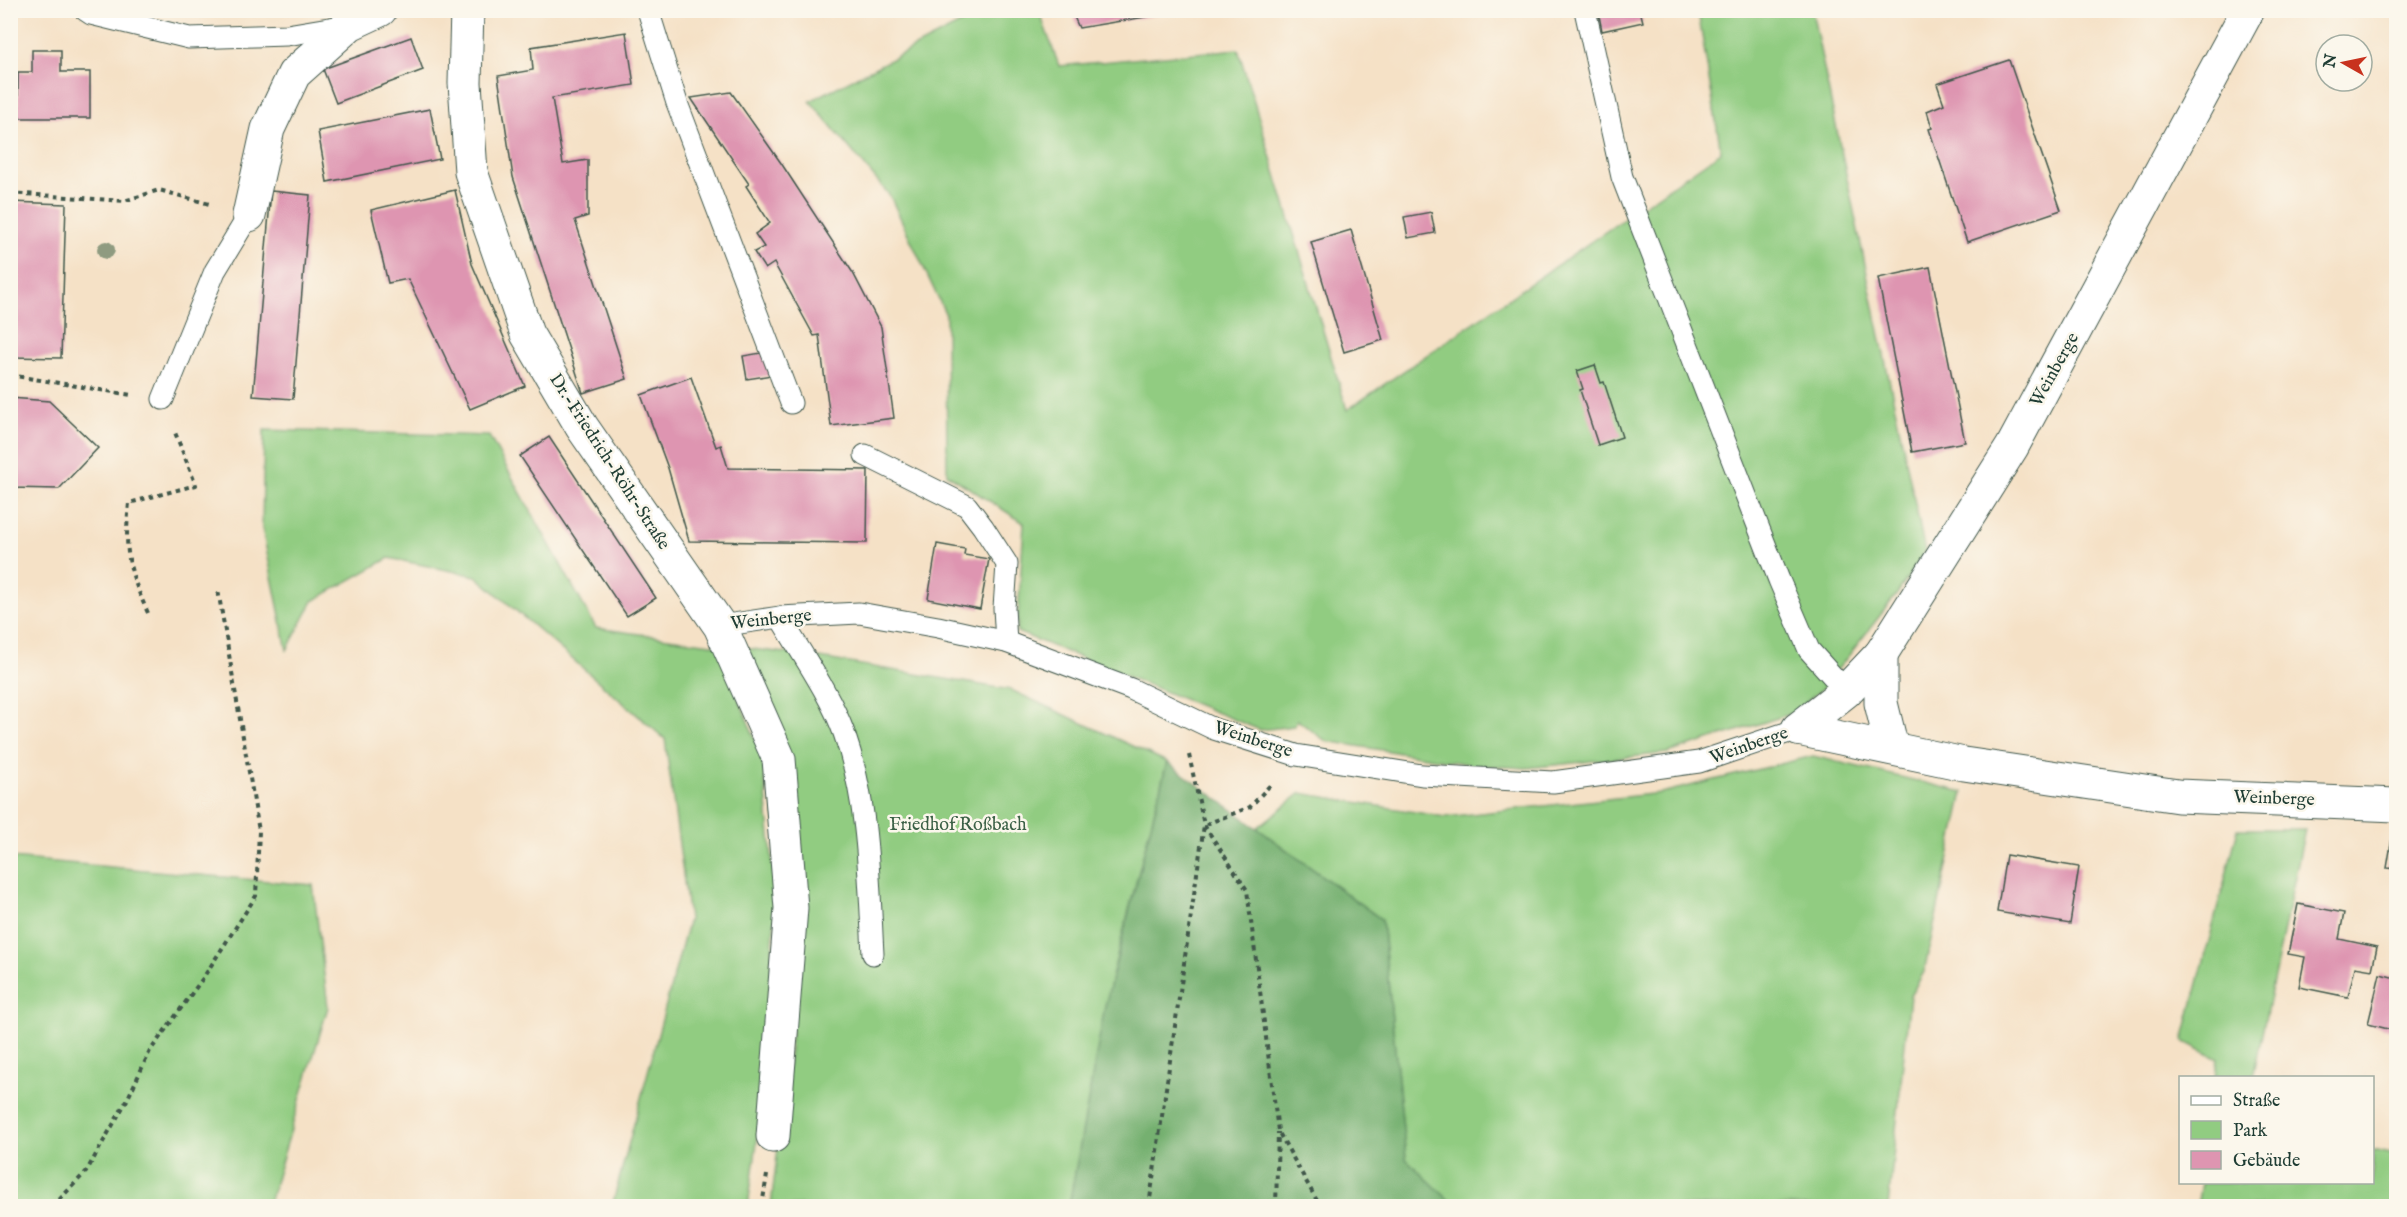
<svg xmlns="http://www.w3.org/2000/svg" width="2407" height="1217" viewBox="0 0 2407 1217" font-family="'IM FELL English',serif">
	<rect width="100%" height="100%" fill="#fbf7ec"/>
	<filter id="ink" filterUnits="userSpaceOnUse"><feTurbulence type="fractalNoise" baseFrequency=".0167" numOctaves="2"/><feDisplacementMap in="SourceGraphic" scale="12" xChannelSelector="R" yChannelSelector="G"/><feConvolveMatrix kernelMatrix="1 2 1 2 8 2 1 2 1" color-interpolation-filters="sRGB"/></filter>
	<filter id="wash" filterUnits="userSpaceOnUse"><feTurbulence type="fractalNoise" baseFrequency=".008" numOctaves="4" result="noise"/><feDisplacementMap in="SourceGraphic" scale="24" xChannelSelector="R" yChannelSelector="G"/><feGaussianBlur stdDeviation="1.35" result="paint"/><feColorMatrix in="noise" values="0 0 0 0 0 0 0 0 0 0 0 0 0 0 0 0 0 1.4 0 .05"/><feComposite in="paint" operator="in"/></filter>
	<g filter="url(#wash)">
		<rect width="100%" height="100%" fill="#f5e1c6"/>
		<!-- green -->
		<g fill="#91cc81" stroke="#58845a" stroke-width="1.5">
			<polygon points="985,11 1039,11 1059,66 1238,49 1347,410 1721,152 1698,11 1812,11 1925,551 1897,594 1823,688 1793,713 1668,753 1526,768 1475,765 1326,741 1297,720 1294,726 1260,730 1017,632 1024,523 947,474 946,315 890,196 810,101"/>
			<polygon points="264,430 489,436 596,628 718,645 763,760 776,902 759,1128 748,1206 612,1206 689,919 665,739 476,576 389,558 313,601 287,650 262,528"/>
			<polygon points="744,648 802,655 1011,690 1167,762 1112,976 1069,1206 771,1206 801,955"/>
			<polygon points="1813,756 1963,792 1924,972 1910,996 1888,1206 1455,1206 1406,1159 1382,920 1257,828 1301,793 1445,817 1661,793"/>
			<polygon points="2238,829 2305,829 2253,1077 2215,1077 2218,1059 2183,1041"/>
			<polygon points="11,858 313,885 328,1007 268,1206 11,1206"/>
			<polygon points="2373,1150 2396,1155 2396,1206 2197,1206 2201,1183 2372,1182"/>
		</g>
		<!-- forest -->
		<polygon fill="#74b06f" stroke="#4a7652" stroke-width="1.5" points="1167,762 1382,920 1406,1159 1455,1206 1069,1206 1105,1006"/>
		<g id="blocks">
			<!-- building -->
			<g fill="#de95b1">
				<polygon points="1071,10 1175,10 1175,12 1079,28"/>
				<polygon points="1598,10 1640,10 1643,22 1602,31"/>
				<polygon points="626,32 634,85 552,98 563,164 588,160 588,216 575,220 627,379 583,393 513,177 498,76 533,70 531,47"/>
				<polygon points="411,37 423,70 336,103 323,69"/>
				<polygon points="32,50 61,50 61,72 90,72 90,118 18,118 18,72 32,72"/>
				<polygon points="2009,60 2061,210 1967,242 1929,129 1932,128 1927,111 1944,104 1937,84"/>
				<polygon points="731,92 781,163 853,273 881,327 894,418 831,426 819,335 814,336 774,263 765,269 754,252 764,247 755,234 770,223 746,186 749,184 691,98"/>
				<polygon points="430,109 440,159 327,182 318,131"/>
				<polygon points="455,190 472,264 525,386 470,409 408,279 388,283 371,210"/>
				<polygon points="271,191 310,195 293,399 253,396"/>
				<polygon points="10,202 66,204 61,358 10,357"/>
				<polygon points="1431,212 1435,233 1408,238 1404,217"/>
				<polygon points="1351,230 1383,340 1344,352 1311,242"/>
				<polygon points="1930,267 1965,442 1912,452 1878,278"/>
				<polygon points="767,352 772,375 747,379 743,356"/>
				<polygon points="1595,365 1601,383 1604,382 1622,437 1598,445 1580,390 1583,389 1577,371"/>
				<polygon points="691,377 716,447 721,445 728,468 868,470 867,543 689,541 668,468 641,395"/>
				<polygon points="10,398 49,401 98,448 59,489 10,488"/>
				<polygon points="549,437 656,598 627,616 520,456"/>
				<polygon points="937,544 965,549 964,555 989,559 980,609 928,599"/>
				<polygon points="2393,832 2396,832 2396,869 2387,868"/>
				<polygon points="2006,855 2079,867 2070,924 1997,912"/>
				<polygon points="2298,904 2344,913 2339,939 2377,947 2372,970 2355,967 2348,997 2299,987 2305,957 2288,954"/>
				<polygon points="2380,974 2396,978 2396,1031 2368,1024"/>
			</g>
		</g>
	</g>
	<g filter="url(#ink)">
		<use href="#blocks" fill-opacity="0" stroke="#3f564a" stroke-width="1.5"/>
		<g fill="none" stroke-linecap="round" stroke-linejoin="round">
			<!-- lane casing -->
			<g stroke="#3f564a" stroke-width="23">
				<g id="lane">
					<polyline points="85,10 91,14 189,38 287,35 347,25"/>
					<polyline points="648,10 677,103 791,403"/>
					<polyline points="1585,10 1622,177 1779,580 1809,650 1846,691"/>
					<polyline points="163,399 215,271 249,215"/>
					<polyline points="865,455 967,506 983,527 1007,564 1004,608 1006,642"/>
					<path d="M 780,617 C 802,655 829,692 844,733 C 869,804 869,880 873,954"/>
					<polyline points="720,626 780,617 859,613 938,627 1006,642 1131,689 1214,729 1296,755 1422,775 1553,782 1699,762 1798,729"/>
				</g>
			</g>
			<!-- street casing -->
			<g stroke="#3f564a" stroke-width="35">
				<g id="street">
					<polyline points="467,10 465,83 471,172 527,334 582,427 720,626 779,759 791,908 773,1136"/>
					<polyline points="249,215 268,129 294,74 350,24 380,10"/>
					<polyline points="1881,654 1881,703 1892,748"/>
					<polyline points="1798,729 1846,691 1881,654 2012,447 2248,10"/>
					<polyline points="1798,729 1964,764 2178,796 2396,805"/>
				</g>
			</g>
			<!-- path -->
			<g stroke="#3f564a" stroke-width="4" stroke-dasharray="4.5 4.5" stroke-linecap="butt">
				<polyline points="10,193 124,201 159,190 213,205"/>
				<polyline points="10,375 131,395"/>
				<path d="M 148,613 C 128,569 124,552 129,503 L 196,485 L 174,430"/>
				<polyline points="1189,755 1204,825 1247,890 1278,1131 1320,1206"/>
				<polyline points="53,1206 86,1172 127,1100 150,1051 203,978 256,896 259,831 218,590"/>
				<polyline points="762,1206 767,1175"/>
				<polyline points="1149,1206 1204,825 1250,807 1272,783"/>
				<polyline points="1276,1206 1278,1132"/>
			</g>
			<!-- lane -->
			<use href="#lane" stroke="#fff" stroke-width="21"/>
			<!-- street -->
			<use href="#street" stroke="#fff" stroke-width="33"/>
		</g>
		<!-- trees -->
		<circle fill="#8f9b80" cx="106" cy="250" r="9"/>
	</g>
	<g text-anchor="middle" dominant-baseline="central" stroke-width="5" stroke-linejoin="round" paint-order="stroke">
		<!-- street labels -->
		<g font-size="18" fill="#1f3d34" stroke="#fbf7ec">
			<text transform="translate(2055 370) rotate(-61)">Weinberge</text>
			<text transform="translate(609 462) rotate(57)">Dr.-Friedrich-Röhr-Straße</text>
			<text transform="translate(771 620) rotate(-6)">Weinberge</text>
			<text transform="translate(1253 740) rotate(18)">Weinberge</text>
			<text transform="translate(1749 746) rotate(-19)">Weinberge</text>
			<text transform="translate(2274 799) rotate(2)">Weinberge</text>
		</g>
		<!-- park labels -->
		<g font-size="18" fill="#3c6147" stroke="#fbf7ec">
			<text x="958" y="825">Friedhof Roßbach</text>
		</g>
	</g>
	<!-- margin -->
	<rect width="2407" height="1217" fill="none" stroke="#fbf7ec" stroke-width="36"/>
	<!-- legend -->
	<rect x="2179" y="1076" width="195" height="108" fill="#fbf7ec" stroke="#a3ada2" stroke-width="1.5"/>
	<rect x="2191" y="1096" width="30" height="9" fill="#ffffff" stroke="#a3ada2" stroke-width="1.5"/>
	<text x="2233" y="1106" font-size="18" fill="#1f3d34">Straße</text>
	<rect x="2191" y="1121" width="30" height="18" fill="#91cc81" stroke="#a3ada2" stroke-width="1.5"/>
	<text x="2233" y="1136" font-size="18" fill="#1f3d34">Park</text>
	<rect x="2191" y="1151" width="30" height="18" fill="#de95b1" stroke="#a3ada2" stroke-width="1.5"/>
	<text x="2233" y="1166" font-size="18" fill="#1f3d34">Gebäude</text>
	<!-- north arrow -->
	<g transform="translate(2344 63) rotate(279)"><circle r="28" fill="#fbf7ec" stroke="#a3ada2" stroke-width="1.5"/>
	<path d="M0-4.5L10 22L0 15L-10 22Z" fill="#c8321e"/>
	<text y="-9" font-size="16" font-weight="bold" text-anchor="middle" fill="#1f3d34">N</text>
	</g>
</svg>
